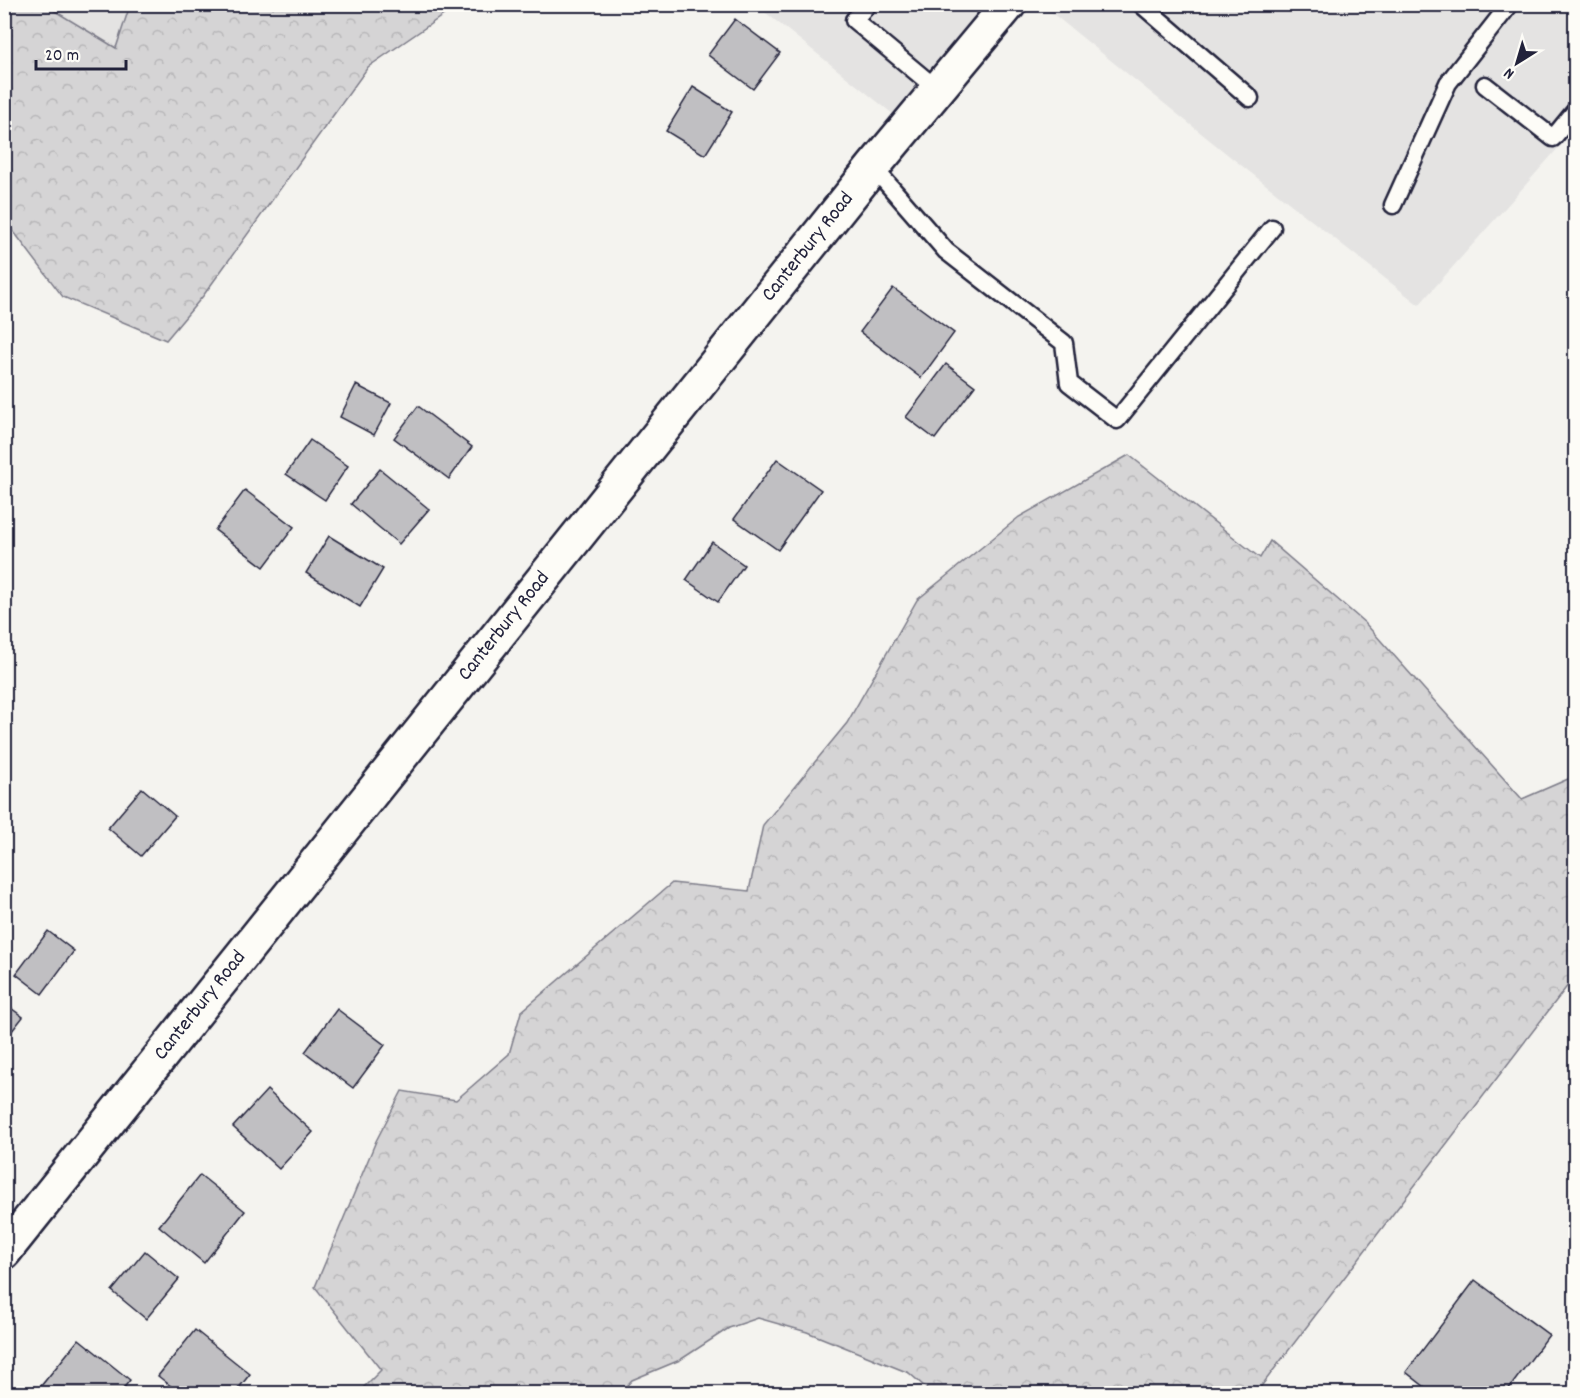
<svg xmlns="http://www.w3.org/2000/svg" width="1580" height="1398" viewBox="0 0 1580 1398" font-family="Dekko,sans-serif">
	<defs>
		<pattern id="forest-crowns" width="20" height="18" patternUnits="userSpaceOnUse" patternTransform="scale(1.5)"><rect width="20" height="18" fill="#d5d4d5"/><path d="M2 6a3 3 0 1 1 6 0M12 15a3 3 0 1 1 6 0" fill="none" stroke="#b7b6b8"/></pattern>
	</defs>
	<rect width="100%" height="100%" fill="#f4f3ef"/>
	<filter id="ink" filterUnits="userSpaceOnUse"><feTurbulence type="fractalNoise" baseFrequency=".0167" numOctaves="2"/><feDisplacementMap in="SourceGraphic" scale="12" xChannelSelector="R" yChannelSelector="G"/><feConvolveMatrix kernelMatrix="1 2 1 2 8 2 1 2 1" color-interpolation-filters="sRGB"/></filter>
	<g filter="url(#ink)">
		<!-- built -->
		<g fill="#e4e3e2">
			<polygon points="46,5 130,5 117,49"/>
			<polygon points="756,5 1009,5 908,126"/>
			<polygon points="1042,5 1575,5 1575,129 1419,305 1232,158"/>
		</g>
		<!-- forest -->
		<g fill="url(#forest-crowns)" stroke="#7c7b88" stroke-width="1.5">
			<polygon points="5,4 45,5 116,48 130,5 458,5 368,67 203,296 166,340 63,297 5,220"/>
			<polygon points="1129,455 1260,558 1270,541 1365,623 1522,799 1575,776 1575,976 1256,1393 932,1393 909,1373 807,1332 758,1318 729,1328 680,1360 632,1380 620,1393 358,1393 381,1370 315,1287 376,1141 402,1091 456,1100 509,1054 521,1012 672,883 749,891 763,825 847,723 917,600 1019,517"/>
		</g>
		<!-- building -->
		<g fill="#c0bfc2" stroke="#22223b" stroke-width="1.5">
			<polygon points="735,19 780,53 753,89 708,55"/>
			<polygon points="693,87 732,112 705,155 666,131"/>
			<polygon points="893,288 954,333 921,378 860,332"/>
			<polygon points="946,364 975,386 935,439 906,417"/>
			<polygon points="356,385 391,403 374,435 340,417"/>
			<polygon points="418,406 472,447 449,479 394,438"/>
			<polygon points="310,440 348,466 325,500 286,474"/>
			<polygon points="777,459 821,490 778,550 734,519"/>
			<polygon points="380,469 429,509 399,544 351,504"/>
			<polygon points="245,490 294,527 264,567 215,530"/>
			<polygon points="329,536 383,569 360,607 306,573"/>
			<polygon points="712,542 744,565 718,602 686,580"/>
			<polygon points="142,788 175,816 141,856 108,828"/>
			<polygon points="48,931 74,951 42,994 16,974"/>
			<polygon points="4,1003 23,1017 4,1041"/>
			<polygon points="337,1009 385,1045 353,1088 305,1052"/>
			<polygon points="267,1090 313,1132 279,1169 233,1127"/>
			<polygon points="200,1175 245,1211 204,1263 159,1226"/>
			<polygon points="145,1251 179,1279 146,1319 112,1291"/>
			<polygon points="1475,1280 1549,1335 1505,1394 1434,1394 1406,1372"/>
			<polygon points="195,1330 250,1374 234,1394 181,1394 158,1376"/>
			<polygon points="79,1339 130,1380 119,1394 51,1394 41,1386"/>
		</g>
		<g fill="none" stroke-linecap="round" stroke-linejoin="round">
			<!-- service casing -->
			<g stroke="#22223b" stroke-width="21">
				<g id="service">
					<polyline points="868,4 854,20 938,90"/>
					<polyline points="1141,4 1250,98"/>
					<polyline points="1485,85 1553,138 1576,110"/>
					<polyline points="873,167 946,251 1064,343 1069,383 1117,420 1272,228"/>
					<polyline points="1393,205 1448,83 1510,4"/>
				</g>
			</g>
			<!-- tertiary casing -->
			<g stroke="#22223b" stroke-width="38">
				<g id="tertiary">
					<path id="s1" d="M 4,1252 L 873,167 L 1009,4"/>
				</g>
			</g>
			<!-- service -->
			<use href="#service" stroke="#fdfcf7" stroke-width="16"/>
			<!-- tertiary -->
			<use href="#tertiary" stroke="#fdfcf7" stroke-width="33"/>
		</g>
	</g>
	<g text-anchor="middle" dominant-baseline="central" stroke-width="6" stroke-linejoin="round" paint-order="stroke">
		<!-- street labels -->
		<g font-size="21" fill="#22223b" stroke="#fdfcf7">
			<text stroke="none"><textPath href="#s1" startOffset="1287">Canterbury Road</textPath></text>
			<text stroke="none"><textPath href="#s1" startOffset="801">Canterbury Road</textPath></text>
			<text stroke="none"><textPath href="#s1" startOffset="315">Canterbury Road</textPath></text>
		</g>
	</g>
	<!-- margin -->
	<rect width="1580" height="1398" fill="none" stroke="#fdfcf7" stroke-width="24"/>
	<rect x="12" y="12" width="1556" height="1374" fill="none" stroke="#22223b" stroke-width="2" filter="url(#ink)"/>
	<!-- north arrow -->
	<g transform="translate(1517 63) rotate(217)" stroke="#fdfcf7" stroke-width="4.5" paint-order="stroke">
	<path d="M0-4.5L10 22L0 15L-10 22Z" fill="#22223b"/>
	<text y="-9" font-size="16" font-weight="bold" text-anchor="middle" fill="#22223b">N</text>
	</g>
	<!-- scale -->
	<path d="M36 60v9h90v-9" fill="none" stroke="#22223b" stroke-width="3"/>
	<text x="45" y="60" font-size="18" fill="#22223b" stroke="#fdfcf7" stroke-width="4.5" paint-order="stroke">20 m</text>
</svg>
